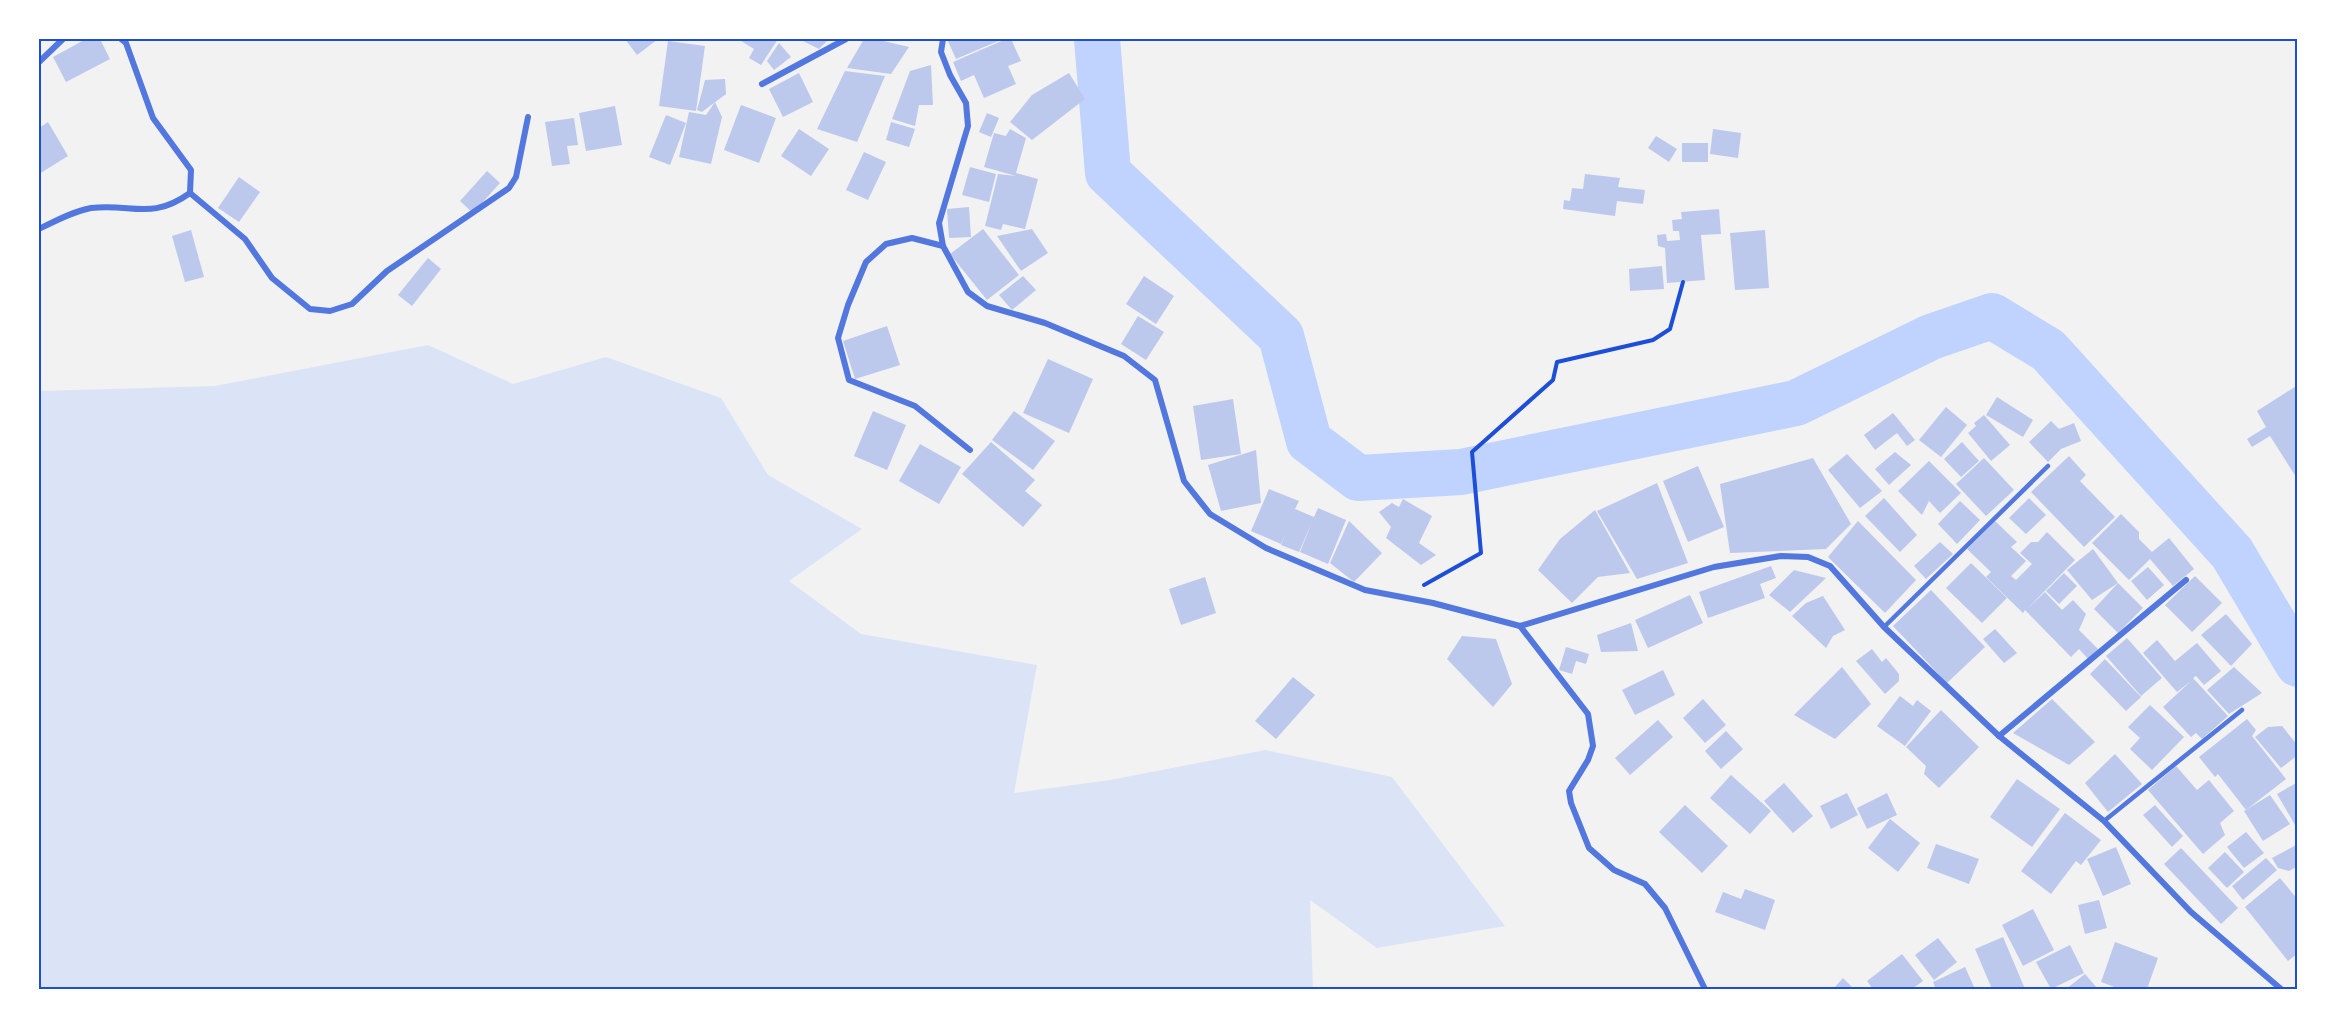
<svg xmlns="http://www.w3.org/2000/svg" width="2337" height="1028" viewBox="0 0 2337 1028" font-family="'Source Sans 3',sans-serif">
	<rect width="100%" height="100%" fill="#f2f2f2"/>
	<!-- green -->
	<polygon fill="#dbe4f7" points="428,345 513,384 606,357 721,398 768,475 862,529 789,581 861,634 1037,665 1014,793 1110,780 1265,750 1392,777 1505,926 1377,948 1310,900 1313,989 39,989 39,391 215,386"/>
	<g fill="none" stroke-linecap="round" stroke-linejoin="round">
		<!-- river -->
		<polyline stroke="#bfd3fe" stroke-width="46" points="1097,39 1108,173 1281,336 1309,441 1358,478 1461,472 1796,403 1931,337 1992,316 2048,350 2232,553 2298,664"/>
	</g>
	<!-- building -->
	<g fill="#bdc9ec">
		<polygon points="86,39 100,39 110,59 66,82 53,57"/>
		<polygon points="625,39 658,39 637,55"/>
		<polygon points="738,39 778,39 761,65 749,58 754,49"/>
		<polygon points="799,39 829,39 819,49"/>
		<polygon points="864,39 875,39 909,47 891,74 847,68"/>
		<polygon points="947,39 1003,39 956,59"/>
		<polygon points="1006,39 1011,39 1021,61 1008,66 1016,84 984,98 974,75 961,81 953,62"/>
		<polygon points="668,41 705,46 696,111 659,106"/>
		<polygon points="779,43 791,57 774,70 767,61"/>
		<polygon points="931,65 933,105 919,105 915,126 892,119 910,71"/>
		<polygon points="845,71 885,76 857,142 817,129"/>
		<polygon points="799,73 813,102 783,117 769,89"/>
		<polygon points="1069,73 1085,99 1032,140 1010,122 1032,95"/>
		<polygon points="725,79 726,94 702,112 697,110 705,80"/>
		<polygon points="715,102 722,117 711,164 679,157 689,112 706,115"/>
		<polygon points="741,105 776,118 759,163 724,150"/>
		<polygon points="615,106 622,145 586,151 579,113"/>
		<polygon points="987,113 999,118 991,137 979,132"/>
		<polygon points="666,115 686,123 670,165 649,157"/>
		<polygon points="574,118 578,145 567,146 570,164 552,166 545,122"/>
		<polygon points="48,122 68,156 39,174 39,128"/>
		<polygon points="891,122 915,129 909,147 886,140"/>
		<polygon points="799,129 829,149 811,176 781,156"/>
		<polygon points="1010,129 1026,138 1016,173 1038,179 1025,229 1003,224 1001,230 985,226 998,174 1016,176 984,167 994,133 1006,136"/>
		<polygon points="1713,129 1741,133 1738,158 1710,154"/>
		<polygon points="1656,136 1677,149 1669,162 1648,148"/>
		<rect x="1682" y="143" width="26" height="19"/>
		<polygon points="864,152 886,162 868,200 846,190"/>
		<polygon points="970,167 996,174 989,202 962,195"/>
		<polygon points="487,171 500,183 473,213 460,201"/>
		<polygon points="1585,174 1620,178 1618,187 1645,190 1643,204 1617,201 1615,216 1563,209 1564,200 1570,201 1572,188 1583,189"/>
		<polygon points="239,177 260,192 239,222 218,208"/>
		<polygon points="969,207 971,237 949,238 947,209"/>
		<polygon points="1719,209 1721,234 1701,235 1705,280 1667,283 1665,248 1658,246 1657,235 1666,234 1667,241 1680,240 1679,231 1673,231 1672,220 1682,219 1681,212"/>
		<polygon points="983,229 1019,275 987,300 950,254"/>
		<polygon points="1032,229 1048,253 1021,271 997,236"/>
		<polygon points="191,230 204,277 185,282 172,236"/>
		<polygon points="1765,230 1769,288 1735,290 1730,233"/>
		<polygon points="428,258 441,269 412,306 398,295"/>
		<polygon points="1662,266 1664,289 1630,291 1629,269"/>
		<polygon points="1023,276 1036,290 1012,310 999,295"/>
		<polygon points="1144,276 1174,296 1156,324 1126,304"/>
		<polygon points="1138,316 1164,332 1146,360 1121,344"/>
		<polygon points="887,326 900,365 855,379 843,341"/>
		<polygon points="1048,359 1093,379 1069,433 1023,413"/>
		<polygon points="2298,385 2298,480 2270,436 2252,447 2247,439 2266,427 2257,411"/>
		<polygon points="1997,397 2033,420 2023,437 1986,415"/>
		<polygon points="1233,399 1241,454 1201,460 1193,406"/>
		<polygon points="1946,407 1967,425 1941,457 1919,440"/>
		<polygon points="873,411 906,425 887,470 854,456"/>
		<polygon points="1014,411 1055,441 1033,470 992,440"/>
		<polygon points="1893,413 1915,440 1907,446 1897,433 1875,450 1864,435"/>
		<polygon points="1984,415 2010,445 1991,461 1968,433 1976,426 1974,423"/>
		<polygon points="2051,421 2059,429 2074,423 2081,441 2061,449 2048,462 2029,442"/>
		<polygon points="991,442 1035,480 1025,491 1042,505 1023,527 962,474"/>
		<polygon points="1962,442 1979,461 1961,477 1944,459"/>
		<polygon points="920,444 961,467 939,504 899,481"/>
		<polygon points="1256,450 1261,503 1221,511 1208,465"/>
		<polygon points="1895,452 1911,465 1889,485 1875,469"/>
		<polygon points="1847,454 1882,491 1860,508 1828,470"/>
		<polygon points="2069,456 2086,475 2080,481 2115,517 2084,547 2031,492"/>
		<polygon points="1813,458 1851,524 1826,549 1730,553 1720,484"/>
		<polygon points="1984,458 2014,490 1986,516 1956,484"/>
		<polygon points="1929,461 1961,493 1940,513 1929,501 1922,515 1898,491"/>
		<polygon points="1698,466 1724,527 1688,542 1663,481"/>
		<polygon points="1657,483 1688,563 1637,579 1597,511"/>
		<polygon points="1269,489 1299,501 1295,509 1314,517 1318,508 1346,520 1328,564 1300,552 1312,522 1299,552 1281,545 1285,535 1281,544 1251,531"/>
		<polygon points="1884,498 1917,535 1900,552 1865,516"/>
		<polygon points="2029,498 2046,515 2026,534 2009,518"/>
		<polygon points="1403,499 1432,516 1419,543 1436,555 1421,565 1386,538 1391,527 1379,512 1392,503 1399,507"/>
		<polygon points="1960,501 1980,520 1957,544 1938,524"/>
		<polygon points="1595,510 1630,573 1598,577 1572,603 1538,570 1560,539"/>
		<polygon points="2121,514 2139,532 2139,539 2152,552 2169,538 2194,569 2173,586 2150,559 2129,580 2092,543"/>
		<polygon points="1349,521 1382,553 1354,582 1330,563"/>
		<polygon points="1858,521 1916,580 1885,613 1828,557"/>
		<polygon points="1995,521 2017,542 2011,547 2026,561 2011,576 2016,580 2032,564 2020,553 2031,542 2038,542 2047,532 2075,560 2028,608 2045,592 2062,610 2073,600 2086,614 2079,630 2099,650 2089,660 2079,649 2071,657 2025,610 2023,613 1986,577 1991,572 1967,549"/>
		<polygon points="1940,542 1953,554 1926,579 1914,566"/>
		<polygon points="2093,549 2118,583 2092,600 2067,570"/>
		<polygon points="1971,563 2007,598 1982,623 1946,588"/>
		<polygon points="1771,566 1776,578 1760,584 1765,598 1708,618 1699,592"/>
		<polygon points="2148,567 2164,585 2147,600 2131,581"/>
		<polygon points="1794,570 1826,578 1790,612 1769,595"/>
		<polygon points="2064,573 2077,586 2059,604 2046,591"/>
		<polygon points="2195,576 2222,603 2192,632 2165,605"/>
		<polygon points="1205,577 1216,613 1181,625 1169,589"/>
		<polygon points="2118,583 2143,608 2118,633 2094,609"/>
		<polygon points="1931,590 1985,647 1947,683 1893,626"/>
		<polygon points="1690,595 1703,623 1648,648 1635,620"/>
		<polygon points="1823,596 1845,630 1833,636 1826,648 1792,616 1806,603"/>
		<polygon points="2226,614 2252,644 2231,666 2201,635"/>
		<polygon points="1631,623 1638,651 1601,652 1597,635"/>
		<polygon points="1995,629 2017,653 2004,663 1983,639"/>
		<polygon points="1462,636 1496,639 1512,684 1493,707 1447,659"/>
		<polygon points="2127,638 2162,678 2141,696 2106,656"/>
		<polygon points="2157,640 2175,661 2197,643 2221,671 2204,685 2196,676 2193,678 2228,716 2202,739 2196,733 2191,737 2163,707 2191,681 2177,692 2143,653"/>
		<polygon points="1566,647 1589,654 1586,664 1576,661 1572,674 1559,670"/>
		<polygon points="1872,649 1882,662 1886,658 1899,674 1899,681 1885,694 1856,661"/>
		<polygon points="2105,659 2141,697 2126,711 2090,674"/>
		<polygon points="1842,667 1871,704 1835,739 1794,715"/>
		<polygon points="2234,667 2262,693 2229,714 2207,690"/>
		<polygon points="1663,670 1675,695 1635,715 1622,690"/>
		<polygon points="1293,677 1315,695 1276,739 1255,721"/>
		<polygon points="1900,696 1913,706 1917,700 1931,711 1905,746 1877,726"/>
		<polygon points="1703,699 1726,725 1705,743 1683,718"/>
		<polygon points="2052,699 2095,742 2069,765 2013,733"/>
		<polygon points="2150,705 2184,737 2152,770 2130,749 2140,738 2128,727"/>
		<polygon points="1941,710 1979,747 1939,788 1924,774 1926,766 1906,747"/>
		<polygon points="2247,719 2256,730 2252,736 2286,779 2246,810 2218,774 2215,777 2199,757"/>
		<polygon points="1658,720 1673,737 1630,775 1615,758"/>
		<polygon points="2282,726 2298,746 2298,755 2281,768 2255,737 2268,727"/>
		<polygon points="1726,731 1743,749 1721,769 1705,751"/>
		<polygon points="2115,754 2142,784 2108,812 2085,783"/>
		<polygon points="2176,766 2197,790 2209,780 2234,811 2220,823 2225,835 2203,854 2148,790"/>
		<polygon points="1731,775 1771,811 1750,834 1710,798"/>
		<polygon points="2017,779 2060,809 2032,847 1990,817"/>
		<polygon points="2298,782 2298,830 2277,794"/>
		<polygon points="1784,783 1813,816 1793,833 1764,801"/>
		<polygon points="1847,793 1858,815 1831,829 1820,806"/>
		<polygon points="1887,793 1897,815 1867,829 1857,808"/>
		<polygon points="2270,795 2290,824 2263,841 2244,811"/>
		<polygon points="1685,805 1728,846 1702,873 1659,832"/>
		<polygon points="2155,805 2183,836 2172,847 2143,815"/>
		<polygon points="2065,813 2101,840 2081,865 2076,861 2051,894 2021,871"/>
		<polygon points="1890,819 1920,843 1898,872 1868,848"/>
		<polygon points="2246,832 2264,853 2244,868 2227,847"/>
		<polygon points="1936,844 1979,859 1969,884 1927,868"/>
		<polygon points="2298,844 2298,866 2289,871 2278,868 2272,858"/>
		<polygon points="2116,847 2131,884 2103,896 2087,859"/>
		<polygon points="2181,848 2238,908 2221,924 2164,864"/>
		<polygon points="2225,852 2244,872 2227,888 2208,868"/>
		<polygon points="2266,858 2277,870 2243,900 2232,886"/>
		<polygon points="2280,878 2298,900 2298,953 2288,961 2245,907"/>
		<polygon points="1745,889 1775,900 1765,930 1715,912 1723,892 1741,899"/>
		<polygon points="2099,900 2107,928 2085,934 2078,905"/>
		<polygon points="2033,909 2054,950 2023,966 2002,925"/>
		<polygon points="2003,937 2025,989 1992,989 1975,949"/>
		<polygon points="1938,938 1957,962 1934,980 1915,955"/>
		<polygon points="2115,942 2158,958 2147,989 2120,989 2101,982"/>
		<polygon points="2070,945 2084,973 2051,989 2036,962"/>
		<polygon points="1902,954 1923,981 1912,989 1873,989 1867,981"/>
		<polygon points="1965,967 1975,989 1936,989 1933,982"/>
		<polygon points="2085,974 2098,989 2066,989"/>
		<polygon points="1843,978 1854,989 1833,989"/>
	</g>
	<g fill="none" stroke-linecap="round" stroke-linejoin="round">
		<!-- path -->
		<polyline stroke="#1d4ed8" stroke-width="4" points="1424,585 1481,553 1472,452 1553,380 1557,362 1653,340 1670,329 1683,282"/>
		<!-- service -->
		<g stroke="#5277de" stroke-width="4.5">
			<polyline points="1884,627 2048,466"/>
			<polyline points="2104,821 2242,710"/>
		</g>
		<!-- minor -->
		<g stroke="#5277de" stroke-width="6">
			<polyline points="943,39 941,52 950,75 966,103 968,126 939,223 943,246 968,292 987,306 1045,323 1124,356 1155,380 1184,481 1210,514 1266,548 1365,590 1433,603 1520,626"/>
			<polyline points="39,62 63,39"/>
			<polyline points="762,84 846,39"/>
			<polyline points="190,193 245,239 272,278 310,309 330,311 352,304 387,271 509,188 516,177 528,117"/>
			<path d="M 39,229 C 55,221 74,211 91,208 C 132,203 151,221 190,193 L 191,170 L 153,118 L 126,43 L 121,39"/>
			<polyline points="943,246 912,238 886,244 866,262 848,305 838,338 849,380 915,406 970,450"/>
			<polyline points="1520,626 1714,567 1781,556 1808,557 1830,566 1884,627 1999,736 2104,821 2191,912 2281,989"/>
			<polyline points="1520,626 1588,714 1593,746 1588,760 1569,791 1571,803 1589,848 1614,870 1645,884 1665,908 1705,989"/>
			<polyline points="1999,736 2186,580"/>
		</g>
	</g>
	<!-- border -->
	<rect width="2337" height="1028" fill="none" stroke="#ffffff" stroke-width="81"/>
	<rect x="40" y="40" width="2256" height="948" fill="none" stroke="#1d4ed8" stroke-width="2"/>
</svg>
